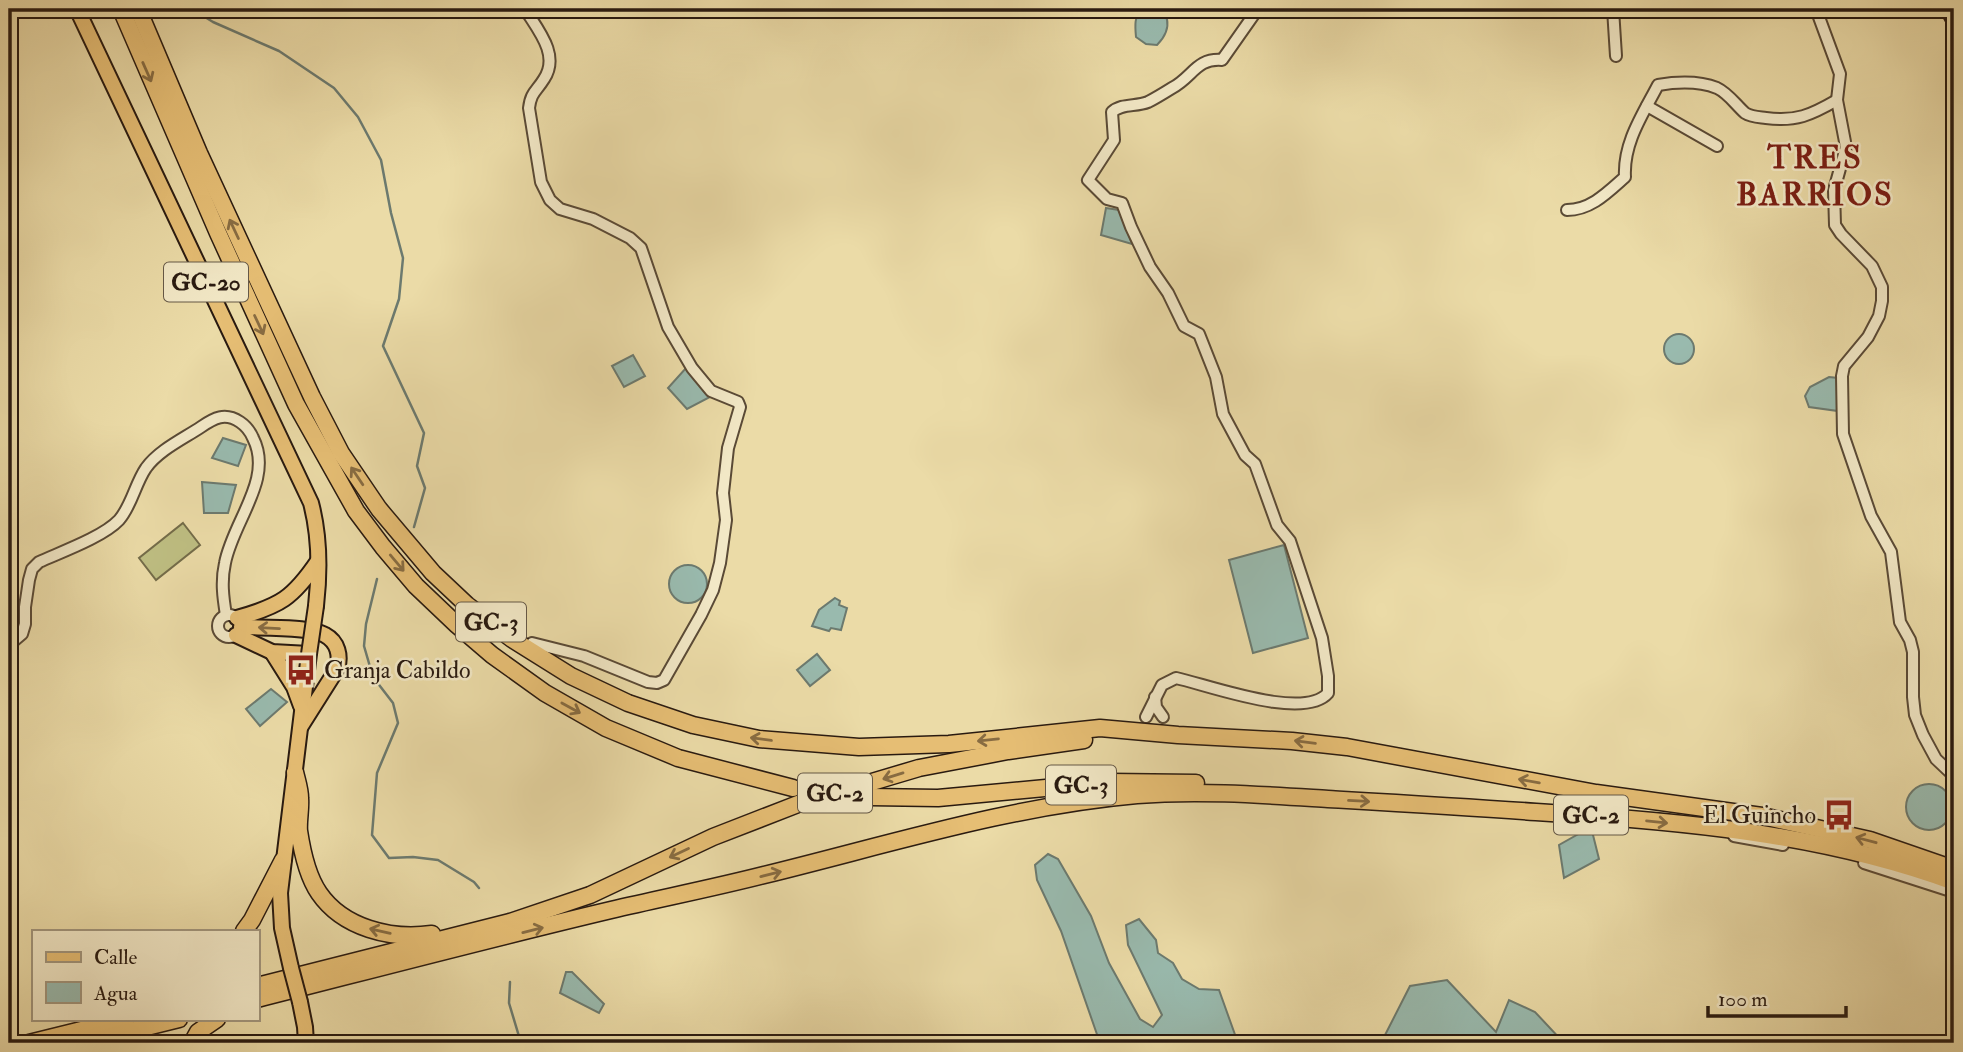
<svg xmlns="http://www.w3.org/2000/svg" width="1963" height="1052" viewBox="0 0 1963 1052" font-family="'IM FELL Double Pica',serif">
	<rect width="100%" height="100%" fill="#ebdba7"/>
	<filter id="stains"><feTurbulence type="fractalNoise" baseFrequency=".00286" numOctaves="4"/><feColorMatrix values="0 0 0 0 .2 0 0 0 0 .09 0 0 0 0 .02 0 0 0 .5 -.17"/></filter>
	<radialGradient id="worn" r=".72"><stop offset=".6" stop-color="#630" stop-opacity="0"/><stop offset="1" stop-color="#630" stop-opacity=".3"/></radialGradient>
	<!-- green -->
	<polygon fill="#bebe82" stroke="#746c49" stroke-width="2" points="183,523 200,545 156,580 139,558"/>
	<!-- water -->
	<g fill="#99baae" stroke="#6c7a6f" stroke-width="2">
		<path d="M 1142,9 L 1157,11 L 1167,19 C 1169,29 1164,38 1157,45 L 1146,44 L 1136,37 C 1135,26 1134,16 1142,9 Z"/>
		<polygon points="1106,208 1119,210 1132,244 1101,235"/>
		<circle cx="1679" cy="349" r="15"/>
		<polygon points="633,355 645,376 624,387 612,366"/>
		<polygon points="686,368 710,397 687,409 668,388"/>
		<polygon points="1829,377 1838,378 1838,411 1809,407 1805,396 1810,387"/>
		<polygon points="223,438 246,445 238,466 212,458"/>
		<polygon points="202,482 236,485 228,513 204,513"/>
		<polygon points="1284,545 1308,638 1253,653 1229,560"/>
		<circle cx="688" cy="584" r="19"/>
		<polygon points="835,598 840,601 839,605 847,608 841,630 831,628 829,631 812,626 819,610"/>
		<polygon points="817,654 830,670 810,686 797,670"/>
		<polygon points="271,689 287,702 260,726 246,709"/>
		<circle cx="1929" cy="807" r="23"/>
		<polygon points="1591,827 1599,859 1564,878 1559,845"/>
		<polygon points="1048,854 1058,859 1091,916 1109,963 1140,1019 1153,1027 1162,1015 1128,945 1126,925 1139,919 1156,940 1158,953 1173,963 1182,979 1199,989 1219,990 1238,1043 1100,1043 1061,931 1037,880 1035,865"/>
		<polygon points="566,972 572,972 604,1004 599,1013 560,993"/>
		<polygon points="1447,980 1496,1032 1509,1000 1535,1012 1564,1043 1384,1043 1384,1037 1410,986"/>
	</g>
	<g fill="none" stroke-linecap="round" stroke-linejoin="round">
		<!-- stream -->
		<g stroke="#6c7a6f" stroke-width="2.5">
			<polyline points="192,9 213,22 279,51 334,88 358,117 381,160 391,213 403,258 399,299 383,346 424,433 417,466 425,488 414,527"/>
			<polyline points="377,579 366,624 364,646 373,677 393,703 398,723 377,773 372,835 389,858 413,857 438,860 474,882 479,888"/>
			<polyline points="510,982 509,1003 521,1043"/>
		</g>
		<!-- highway-tunnel -->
		<polyline stroke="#c4b489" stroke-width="16" stroke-dasharray="16 8" stroke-linecap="butt" points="793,788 870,797"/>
		<!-- minor casing -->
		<g stroke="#5a4a36" stroke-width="14">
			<g id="minor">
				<path d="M 525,9 C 538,30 560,55 544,79 C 536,92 531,92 529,108 L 541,182 L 550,200 L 560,209 L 593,219 L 630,238 L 641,248 L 668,327 L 692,368 L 711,391 L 738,402 L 740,407 L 728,448 L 723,493 L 726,520 L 720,563 L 713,590 L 701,615 L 664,680 L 657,683 L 648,682 L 584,656 L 532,643"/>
				<polyline points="1613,9 1616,56"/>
				<polyline points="1816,9 1840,74 1837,100 1846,147 1834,190 1835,225 1841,234 1872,266 1882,287 1882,301 1879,316 1868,337 1844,366 1842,376 1843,434 1871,516 1891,552 1900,622 1910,640 1913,652 1913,697 1915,715 1923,735 1936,759 1954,776"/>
				<polyline points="1647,106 1717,146"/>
				<path d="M 1567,210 C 1591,210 1608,192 1625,177 C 1623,143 1643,114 1658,85 C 1676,82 1699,81 1717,88 C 1728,93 1736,105 1745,113 C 1751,117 1758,117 1766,118 C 1796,122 1811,115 1837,100"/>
				<circle cx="229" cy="626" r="11"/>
				<path d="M 9,645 L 22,634 L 25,624 L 25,607 L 29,580 L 32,569 L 39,562 C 61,552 103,537 119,520 C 132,505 135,484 146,468 C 159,450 183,439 201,427 C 214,418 225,412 240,422 C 246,426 250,431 253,438 C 274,479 233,521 225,563 C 221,581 223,597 226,615"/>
				<polyline points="1155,697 1156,707 1163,717"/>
				<path d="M 1146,717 L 1162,685 L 1176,678 C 1208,685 1304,721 1328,693 L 1328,676 L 1322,638 L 1290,541 L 1277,525 L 1255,464 L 1245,455 L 1223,414 L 1216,377 L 1199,334 L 1184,326 L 1168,293 L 1150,267 L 1131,227 L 1122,203 L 1107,199 L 1088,180 L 1114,140 L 1112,112 C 1122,103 1136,107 1148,102 C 1156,98 1164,93 1172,88 C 1193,77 1196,58 1222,60 L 1255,13 L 1256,9"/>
				<polyline points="1734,836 1783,845"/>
				<polyline points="1864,863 1954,892"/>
			</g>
		</g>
		<!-- major casing -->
		<g stroke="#291a10" stroke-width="18">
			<g id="major">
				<path d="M 77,9 L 311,503 C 320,537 320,571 316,606"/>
				<polyline points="1948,9 1954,20"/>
				<path d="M 237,618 C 280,606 293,598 318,561"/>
				<path d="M 241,627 C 260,628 310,626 325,635 C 338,642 341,656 337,669 L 301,726"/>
				<polyline points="236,635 272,652 309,654 280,893 282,928 291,968"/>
				<polyline points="272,652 294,687 301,706"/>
				<polyline points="300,1002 305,1027 306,1043"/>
			</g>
		</g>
		<!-- highway casing -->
		<g stroke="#291a10" stroke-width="19">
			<g id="highway">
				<polyline points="121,9 218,233 296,404 356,511 383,547 416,586 457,625 492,655 545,693 606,728 678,758 793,788"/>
				<polyline points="138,9 199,153 312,397 341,453 379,509 433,573 467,605 512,639 571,676 628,703 693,725 759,739 859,747 949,744 1100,728 1178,735 1292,741 1347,747 1596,793 1762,816 1870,840 1954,869"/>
				<path d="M 295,772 C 297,781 300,789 300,798 C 301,809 298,821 299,831 C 302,851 308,877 319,893 C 343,928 391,940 432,934"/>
				<polyline points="870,797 938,798 1109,782 1196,783"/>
				<polyline points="244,931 252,920 283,860"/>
				<polyline points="257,986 510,922 590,895 713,837 798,804 919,768 1008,751 1084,740"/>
				<path d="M 257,999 C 375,969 493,938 611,910 C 662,898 713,888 764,875 C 887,845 1010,806 1137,795 C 1200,790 1265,795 1328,799 C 1397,803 1467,807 1536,812 C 1677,821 1821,833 1954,882"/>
				<polyline points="29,1043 126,1019"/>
				<polyline points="82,1043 179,1019"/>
				<polyline points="192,1043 198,1032 217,1019"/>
			</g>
		</g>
		<!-- minor -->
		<use href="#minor" stroke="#f2e8c6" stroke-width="10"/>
		<!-- major -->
		<use href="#major" stroke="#e6be74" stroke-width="14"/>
		<!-- highway -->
		<use href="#highway" stroke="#e6be74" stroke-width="16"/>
		<!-- major-bridge casing -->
		<g stroke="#291a10" stroke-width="18" stroke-linecap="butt">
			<g id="major-bridge">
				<polyline points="309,654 316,606"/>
				<polyline points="291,968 300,1002"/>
			</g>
		</g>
		<!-- major-bridge -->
		<use href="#major-bridge" stroke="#e6be74" stroke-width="14"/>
	</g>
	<!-- one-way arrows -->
	<defs><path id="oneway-shaft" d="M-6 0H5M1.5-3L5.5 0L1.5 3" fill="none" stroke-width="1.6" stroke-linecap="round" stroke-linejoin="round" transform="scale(1.75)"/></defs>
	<g stroke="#886c42">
		<use href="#oneway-shaft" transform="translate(147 72) rotate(66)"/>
		<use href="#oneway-shaft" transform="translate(234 229) rotate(-115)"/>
		<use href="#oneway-shaft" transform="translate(259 325) rotate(65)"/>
		<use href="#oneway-shaft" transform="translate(357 476) rotate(-124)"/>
		<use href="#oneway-shaft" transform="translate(397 563) rotate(50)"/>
		<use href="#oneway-shaft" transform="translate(269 628) rotate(-177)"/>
		<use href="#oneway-shaft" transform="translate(571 708) rotate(29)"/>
		<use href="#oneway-shaft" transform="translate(761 739) rotate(-172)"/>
		<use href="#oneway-shaft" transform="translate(988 740) rotate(174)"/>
		<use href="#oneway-shaft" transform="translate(1305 742) rotate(-173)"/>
		<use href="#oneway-shaft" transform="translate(893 776) rotate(163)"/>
		<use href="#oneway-shaft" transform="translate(1529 781) rotate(-170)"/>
		<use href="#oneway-shaft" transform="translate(1359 801) rotate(3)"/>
		<use href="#oneway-shaft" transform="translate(1657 822) rotate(6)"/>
		<use href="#oneway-shaft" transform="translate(1866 840) rotate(-165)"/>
		<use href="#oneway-shaft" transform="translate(679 853) rotate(155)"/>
		<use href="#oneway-shaft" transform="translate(771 874) rotate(-14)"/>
		<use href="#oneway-shaft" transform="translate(533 930) rotate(-14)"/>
		<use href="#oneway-shaft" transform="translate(380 931) rotate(-167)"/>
	</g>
	<!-- icons -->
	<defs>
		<g id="bus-bare" transform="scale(2.415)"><path d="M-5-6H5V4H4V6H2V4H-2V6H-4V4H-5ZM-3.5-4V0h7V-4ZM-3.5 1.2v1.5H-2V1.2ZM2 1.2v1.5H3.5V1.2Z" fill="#8f2418" stroke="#f2e8c6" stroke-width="2.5" paint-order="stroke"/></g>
	</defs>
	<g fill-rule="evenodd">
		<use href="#bus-bare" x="301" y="670"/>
		<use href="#bus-bare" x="1839" y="815"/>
	</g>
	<g text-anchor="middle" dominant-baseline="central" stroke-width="5" stroke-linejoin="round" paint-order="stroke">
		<!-- shield labels -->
		<g fill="#f2e8c6" stroke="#655847" stroke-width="2">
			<rect x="164" y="262.5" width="84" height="39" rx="5"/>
			<rect x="456" y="602.5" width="70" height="39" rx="5"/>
			<rect x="1046" y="765.5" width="70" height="39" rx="5"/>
			<rect x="798" y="773.5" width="74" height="39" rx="5"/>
			<rect x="1554" y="795.5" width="74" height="39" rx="5"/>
		</g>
		<g font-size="23" font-weight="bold" fill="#291a10">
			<text x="206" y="282">GC-20</text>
			<text x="491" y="622">GC-3</text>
			<text x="1081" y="785">GC-3</text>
			<text x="835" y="793">GC-2</text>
			<text x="1591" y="815">GC-2</text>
		</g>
		<!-- poi labels -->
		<g font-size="24" fill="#291a10" stroke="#f2e8c6" text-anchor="start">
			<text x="324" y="670">Granja Cabildo</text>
			<text x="1816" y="815" text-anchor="end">El Guincho</text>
		</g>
		<!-- district labels -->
		<g font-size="32" font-weight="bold" letter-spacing="2" fill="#7a1f14" stroke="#f2e8c6">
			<text x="1815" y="158">TRES<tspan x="1815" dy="37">BARRIOS</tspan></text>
		</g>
	</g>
	<!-- margin -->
	<rect width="1963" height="1052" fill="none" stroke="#ebdba7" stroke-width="35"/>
	<rect x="10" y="10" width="1942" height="1031" fill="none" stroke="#291a10" stroke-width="3.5"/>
	<rect x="18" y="18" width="1928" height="1017" fill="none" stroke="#291a10" stroke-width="2"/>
	<!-- legend -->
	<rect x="32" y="930" width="228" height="91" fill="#f2e8c6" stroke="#a2967d" stroke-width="2"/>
	<rect x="46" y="952" width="35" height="10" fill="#e6be74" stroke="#a2967d" stroke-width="2"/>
	<text x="94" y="964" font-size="21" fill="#291a10">Calle</text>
	<rect x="46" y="982" width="35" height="21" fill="#99baae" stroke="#a2967d" stroke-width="2"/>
	<text x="94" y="1000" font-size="21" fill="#291a10">Agua</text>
	<!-- scale -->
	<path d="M1708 1006v10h138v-10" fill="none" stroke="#291a10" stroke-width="3.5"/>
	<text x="1718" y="1006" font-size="21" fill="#291a10" stroke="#f2e8c6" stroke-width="5" paint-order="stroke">100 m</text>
	<rect width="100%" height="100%" filter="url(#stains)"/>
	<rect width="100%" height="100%" fill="url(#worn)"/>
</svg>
